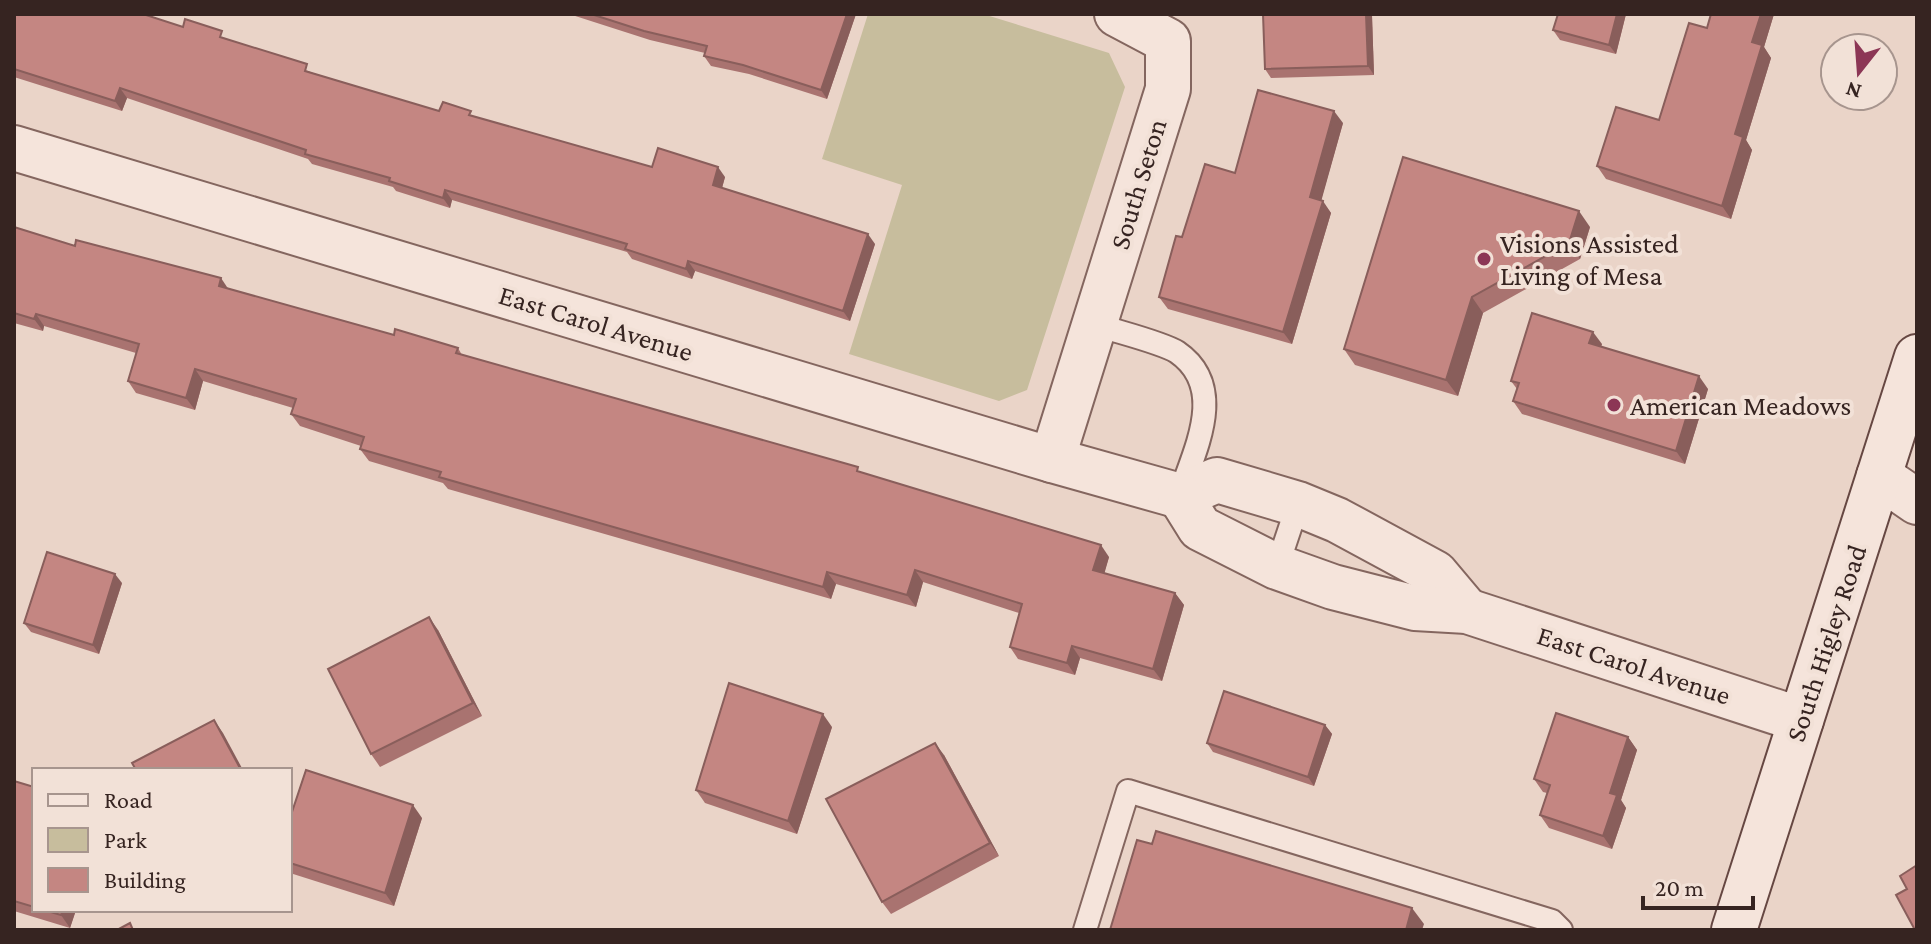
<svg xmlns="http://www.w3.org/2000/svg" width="1931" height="944" viewBox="0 0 1931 944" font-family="'Crimson Pro',serif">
	<rect width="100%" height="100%" fill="#ead4c8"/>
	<!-- green -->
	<polygon fill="#c7bd9d" points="868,14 983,14 1109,53 1125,87 1027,390 999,401 849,354 902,185 822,159"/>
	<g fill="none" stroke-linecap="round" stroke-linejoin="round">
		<!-- service casing -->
		<g stroke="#84665f" stroke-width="26">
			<g id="service">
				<path d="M 1094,324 C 1114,331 1161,342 1177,352 C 1228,387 1195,449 1180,494"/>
				<polyline points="1277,567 1298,504"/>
				<polyline points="1085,930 1128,791 1552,921 1561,930"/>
			</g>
		</g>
		<!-- minor casing -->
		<g stroke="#84665f" stroke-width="48">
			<g id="minor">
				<polyline points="14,148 1052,460 1180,496 1217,480 1298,504 1337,520 1435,573 1467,611"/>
				<polyline points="1052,460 1168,89 1168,41 1117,14"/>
				<polyline points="1879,476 1917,502"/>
				<polyline points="1180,496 1200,528 1277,567 1333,587 1415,608 1467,611 1801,720"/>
			</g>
		</g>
		<!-- secondary casing -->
		<g stroke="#664742" stroke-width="48">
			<polyline id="secondary" points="1734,930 1917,357"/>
		</g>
		<!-- service -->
		<use href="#service" stroke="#f5e4db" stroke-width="22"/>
		<!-- minor -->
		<use href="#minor" stroke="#f5e4db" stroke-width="44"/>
		<!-- secondary -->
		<use href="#secondary" stroke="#f5e4db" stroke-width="44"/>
	</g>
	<!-- wall -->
	<g fill="#a97370">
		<polygon points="14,14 183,27 227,39 313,73 439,111 474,117 652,167 725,177 722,188 875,244 850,321 695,271 692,279 632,259 627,252 452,200 450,208 396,191 393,187 312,164 308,159 127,98 122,111 14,77"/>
		<polygon points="569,14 856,14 827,99 749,74 711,66 704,56 705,53 650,40"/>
		<polygon points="1558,14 1626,14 1616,54 1560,40 1553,30"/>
		<polygon points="1774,14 1764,47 1771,58 1746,140 1752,150 1731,219 1606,179 1597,166 1659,120 1707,28"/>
		<polygon points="1372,16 1374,75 1271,78 1265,69"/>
		<polygon points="1343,123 1321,200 1331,213 1292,344 1168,309 1159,297 1182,237 1235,173"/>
		<polygon points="14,227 75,246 394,335 458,348 462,355 862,473 1109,557 1104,573 1175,593 1184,605 1162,681 1080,658 1075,675 1018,659 1010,647 1019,613 923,582 916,607 836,584 831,599 448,489 443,483 369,461 360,449 361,446 300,426 291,414 293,408 203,381 195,410 136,393 128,381 136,353 44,326 43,331 14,323"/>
		<polygon points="1590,227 1580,259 1483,313 1458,396 1355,365 1344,349"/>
		<polygon points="1602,344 1601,346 1708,389 1685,464 1522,414 1513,401 1517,389 1511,381"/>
		<polygon points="122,583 99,654 31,632 24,623"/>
		<polygon points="438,630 482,716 380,767 371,754"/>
		<polygon points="1325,725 1332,734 1314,786 1213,752 1207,743"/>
		<polygon points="832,727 797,834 705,803 696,790"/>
		<polygon points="1628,737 1637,750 1621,800 1626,808 1612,849 1549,828 1540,815 1547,793 1543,792 1534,779"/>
		<polygon points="944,755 999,856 891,914 882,902"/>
		<polygon points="14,781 34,787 34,910 76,910 70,928 14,911"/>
		<polygon points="290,818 422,818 394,906 290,873"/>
	</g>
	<!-- shaded-wall -->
	<g fill="#895e5b">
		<polygon points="847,14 856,14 827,99 821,90"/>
		<polygon points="1366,14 1371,14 1372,16 1374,75 1368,66"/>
		<polygon points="1617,14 1626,14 1616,54 1609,45"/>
		<polygon points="1761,14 1774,14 1764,47 1771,58 1746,140 1752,150 1731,219 1722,206 1752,42"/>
		<polygon points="120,88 127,98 122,111 115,101"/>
		<polygon points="1334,111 1343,123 1319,209 1310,197"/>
		<polygon points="718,167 725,177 720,195 713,185"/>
		<polygon points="445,190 452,200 450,208 443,198"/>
		<polygon points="1323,201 1331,213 1292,344 1283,332"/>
		<polygon points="1579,211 1590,227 1580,259 1569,243"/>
		<polygon points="868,234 875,244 850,321 843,311"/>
		<polygon points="688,261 695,271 692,279 686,269"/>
		<polygon points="221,278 229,290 219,286"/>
		<polygon points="1472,297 1483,313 1458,396 1446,380"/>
		<polygon points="36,314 44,326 43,331 34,319"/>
		<polygon points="1593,332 1602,344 1598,356 1589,343"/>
		<polygon points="195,369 203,381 195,410 186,398"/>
		<polygon points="1699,376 1708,389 1685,464 1676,451"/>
		<polygon points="1101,545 1109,557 1102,582 1093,570"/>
		<polygon points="915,570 923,582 916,607 907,595"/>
		<polygon points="827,572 836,584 831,599 823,587"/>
		<polygon points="115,574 122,583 99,654 93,645"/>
		<polygon points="1175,593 1184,605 1162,681 1153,669"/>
		<polygon points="429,617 438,630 482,716 473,703"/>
		<polygon points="1072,646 1080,658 1075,675 1067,663"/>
		<polygon points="823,714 832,727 797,834 788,821"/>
		<polygon points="214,720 223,733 243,770 241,770"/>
		<polygon points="1325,725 1332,734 1314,786 1308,777"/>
		<polygon points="1628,737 1637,750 1621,800 1626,808 1612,849 1603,836 1610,793"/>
		<polygon points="935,743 944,755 999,856 990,843"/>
		<polygon points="413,805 422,818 394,906 385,893"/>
		<polygon points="1412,908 1424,924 1422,930 1406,930"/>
		<polygon points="63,910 76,910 70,928 61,915"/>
	</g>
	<!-- building -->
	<g fill="#c48682" stroke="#895e5b" stroke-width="2">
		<polygon points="14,14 143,14 183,27 185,19 222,31 220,37 307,64 305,71 439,111 443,102 471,111 469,115 652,167 658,148 718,167 713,185 868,234 843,311 688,261 686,269 625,249 627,244 445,190 443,198 389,181 390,178 305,154 306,150 120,88 115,101 14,69"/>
		<polygon points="591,14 847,14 821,90 743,65 704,56 707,46 644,31"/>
		<polygon points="1263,14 1366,14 1368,66 1265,69"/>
		<polygon points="1558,14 1617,14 1609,45 1553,30"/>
		<polygon points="1711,14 1761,14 1752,42 1762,45 1735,134 1743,137 1722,206 1597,166 1616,107 1659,120 1689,23 1707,28"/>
		<polygon points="1258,90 1334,111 1310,197 1323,201 1283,332 1159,297 1176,236 1182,237 1205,164 1235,173"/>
		<polygon points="1403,157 1579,211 1569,243 1472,297 1446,380 1344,349"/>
		<polygon points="14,227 75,246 76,240 221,278 219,286 394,335 395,329 458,348 456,353 858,467 857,471 1101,545 1093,570 1175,593 1153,669 1072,646 1067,663 1010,647 1022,604 915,570 907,595 827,572 823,587 439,477 441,472 360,449 364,437 291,414 296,399 195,369 186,398 128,381 139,344 36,314 34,319 14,313"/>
		<polygon points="1532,313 1593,332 1589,343 1699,376 1676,451 1513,401 1519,383 1511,381"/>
		<polygon points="47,552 115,574 93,645 24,623"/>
		<polygon points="429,617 473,703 371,754 328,669"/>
		<polygon points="729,683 823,714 788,821 696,790"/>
		<polygon points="1224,691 1325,725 1308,777 1207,743"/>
		<polygon points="1556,713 1628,737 1610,793 1617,795 1603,836 1540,815 1550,785 1534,779"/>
		<polygon points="214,720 241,770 136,770 132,763"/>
		<polygon points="935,743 990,843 882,902 826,799"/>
		<polygon points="306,770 413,805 385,893 290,863 290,818"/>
		<polygon points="14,781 34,787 34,907 14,901"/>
		<polygon points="1156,831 1412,908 1406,930 1110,930 1137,840 1152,844"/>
		<polygon points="1917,865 1917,930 1915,930 1896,895 1907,889 1900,876"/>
		<polygon points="44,910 63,910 61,915"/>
		<polygon points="130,923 133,930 117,930"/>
	</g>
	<!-- markers -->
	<g fill="#8c3655" stroke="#f2e1d7" stroke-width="3">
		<circle cx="1484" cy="259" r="8"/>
		<circle cx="1614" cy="405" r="8"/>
	</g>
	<g text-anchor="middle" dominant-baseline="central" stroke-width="8" stroke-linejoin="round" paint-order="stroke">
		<!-- street labels -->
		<g font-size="28" fill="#362421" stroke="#f2e1d7">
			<text transform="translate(1138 184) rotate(-73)">South Seton</text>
			<text transform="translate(596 323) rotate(17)">East Carol Avenue</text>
			<text transform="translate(1826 643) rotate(-72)">South Higley Road</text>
			<text transform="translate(1634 665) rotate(18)">East Carol Avenue</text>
		</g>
		<!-- poi labels -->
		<g font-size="28" fill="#362421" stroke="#f2e1d7" text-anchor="start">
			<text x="1500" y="243">Visions Assisted<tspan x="1500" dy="32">Living of Mesa</tspan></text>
			<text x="1630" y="405">American Meadows</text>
		</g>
	</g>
	<!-- border -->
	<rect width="1931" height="944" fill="none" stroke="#362421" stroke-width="32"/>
	<!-- legend -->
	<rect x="32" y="768" width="260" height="144" fill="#f2e1d7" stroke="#a7958e" stroke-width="2"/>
	<rect x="48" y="794" width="40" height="12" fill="#f5e4db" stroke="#a7958e" stroke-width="2"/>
	<text x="104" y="808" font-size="24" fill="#362421">Road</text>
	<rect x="48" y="828" width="40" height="24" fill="#c7bd9d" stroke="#a7958e" stroke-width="2"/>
	<text x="104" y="848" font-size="24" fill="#362421">Park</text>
	<rect x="48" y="868" width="40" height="24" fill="#c48682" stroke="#a7958e" stroke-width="2"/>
	<text x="104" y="888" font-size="24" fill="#362421">Building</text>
	<!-- north arrow -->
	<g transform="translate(1859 72) rotate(197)"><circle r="38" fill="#f2e1d7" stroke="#a7958e" stroke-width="2"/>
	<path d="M0-6L14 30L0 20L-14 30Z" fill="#8c3655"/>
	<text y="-12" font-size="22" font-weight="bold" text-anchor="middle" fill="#362421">N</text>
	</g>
	<!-- scale -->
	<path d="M1643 896v12h110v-12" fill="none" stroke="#362421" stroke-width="4"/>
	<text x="1655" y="896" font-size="24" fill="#362421" stroke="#f2e1d7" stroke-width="6" paint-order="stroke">20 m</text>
</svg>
